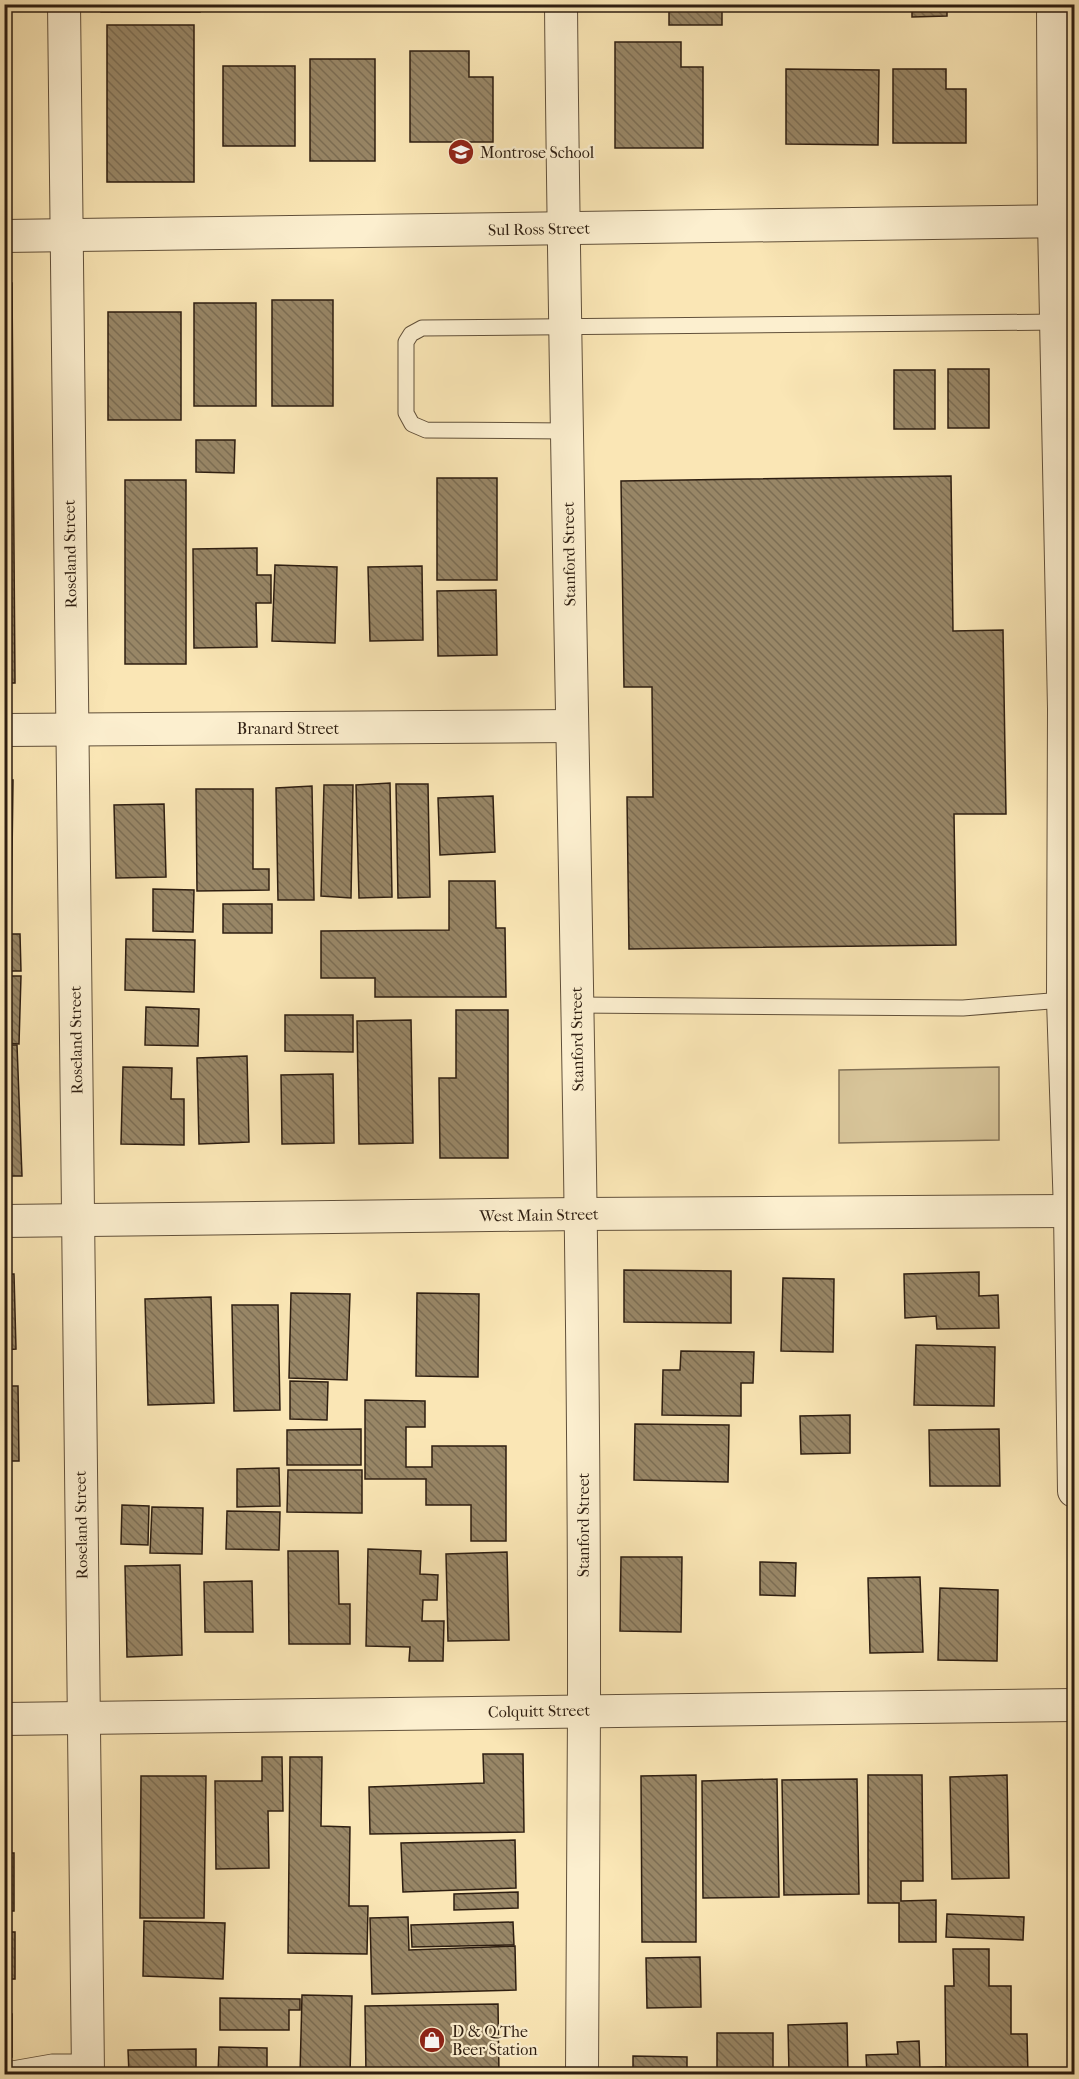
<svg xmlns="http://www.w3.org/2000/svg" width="1079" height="2079" viewBox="0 0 1079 2079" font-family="'IM FELL French Canon',serif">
	<defs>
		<pattern id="building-back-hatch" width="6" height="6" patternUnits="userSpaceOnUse" patternTransform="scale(1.5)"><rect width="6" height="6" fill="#988666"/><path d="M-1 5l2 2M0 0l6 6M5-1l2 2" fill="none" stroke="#7c6d53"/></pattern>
	</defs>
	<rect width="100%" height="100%" fill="#fae6b5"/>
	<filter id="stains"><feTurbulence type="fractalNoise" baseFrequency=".00333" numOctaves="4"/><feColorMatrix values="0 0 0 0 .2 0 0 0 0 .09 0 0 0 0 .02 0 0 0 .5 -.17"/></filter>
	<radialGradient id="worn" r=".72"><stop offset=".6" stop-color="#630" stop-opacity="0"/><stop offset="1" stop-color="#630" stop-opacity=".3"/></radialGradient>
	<!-- park -->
	<polygon fill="#d7c499" stroke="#827155" stroke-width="1.5" points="999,1067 999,1140 839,1143 839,1070"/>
	<!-- building -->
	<g fill="url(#building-back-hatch)" stroke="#2e1e11" stroke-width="1.5">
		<rect x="101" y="4" width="99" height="8"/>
		<rect x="669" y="4" width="53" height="21"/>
		<polygon points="912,4 947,4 947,16 912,17"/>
		<rect x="107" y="25" width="87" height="157"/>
		<polygon points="615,42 681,42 681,67 703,67 703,148 615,148"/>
		<polygon points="410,51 469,51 469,77 493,77 493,142 410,142"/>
		<rect x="310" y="59" width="65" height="102"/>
		<rect x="223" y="66" width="72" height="80"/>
		<polygon points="786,69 879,70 878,145 786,144"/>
		<polygon points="893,69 946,69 946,89 966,89 966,143 893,143"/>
		<polygon points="12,283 15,683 4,683 4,284"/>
		<rect x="272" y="300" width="61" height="106"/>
		<rect x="194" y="303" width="62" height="103"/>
		<rect x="108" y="312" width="73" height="108"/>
		<rect x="948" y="369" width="41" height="59"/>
		<rect x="894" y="370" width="41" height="59"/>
		<polygon points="196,440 235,440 234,473 196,472"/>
		<polygon points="951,476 953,631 1003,630 1006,814 954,814 956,945 629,949 627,797 653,797 652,687 624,687 621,481"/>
		<rect x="437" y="478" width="60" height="102"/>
		<rect x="125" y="480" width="61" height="184"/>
		<polygon points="257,548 257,575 271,575 271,603 256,603 257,647 194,648 193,549"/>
		<polygon points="275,565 337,567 335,643 272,641"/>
		<polygon points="422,566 423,640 370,641 368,567"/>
		<polygon points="496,590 497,655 438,656 437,591"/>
		<polygon points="4,780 13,780 11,934 4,933"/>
		<polygon points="390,783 392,897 359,898 356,785"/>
		<polygon points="396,784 428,784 430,897 398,898"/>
		<polygon points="324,785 353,785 351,898 321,896"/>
		<polygon points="312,786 314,900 278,900 276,788"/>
		<polygon points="196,789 253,789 253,869 269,869 269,890 197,891"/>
		<polygon points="493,796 495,852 440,855 438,798"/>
		<polygon points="164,804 166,877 116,878 114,805"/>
		<polygon points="449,881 495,881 496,928 505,928 506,997 375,997 375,978 321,978 321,931 449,930"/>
		<polygon points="153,889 194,890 193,932 153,931"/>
		<rect x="223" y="904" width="49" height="29"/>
		<polygon points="4,934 20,934 21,971 4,971"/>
		<polygon points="126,939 195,940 194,992 125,990"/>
		<polygon points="4,976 21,976 19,1044 4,1043"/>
		<polygon points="146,1007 199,1009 198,1046 145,1045"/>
		<polygon points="456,1010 508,1010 508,1158 440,1158 439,1078 456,1078"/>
		<polygon points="285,1015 353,1015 353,1052 285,1051"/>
		<polygon points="411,1020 413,1143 359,1144 357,1021"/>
		<polygon points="4,1045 17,1045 22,1176 4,1176"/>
		<polygon points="247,1056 249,1142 199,1144 197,1058"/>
		<polygon points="123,1067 172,1068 171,1099 184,1099 184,1145 121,1144"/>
		<polygon points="333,1074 334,1143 282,1144 281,1075"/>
		<polygon points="624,1270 731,1271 731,1323 624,1322"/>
		<polygon points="979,1272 979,1296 998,1295 999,1328 937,1329 936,1316 905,1318 904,1274"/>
		<polygon points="4,1274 14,1274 16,1349 4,1350"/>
		<polygon points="783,1278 834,1279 833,1352 781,1351"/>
		<polygon points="291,1293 350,1294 347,1380 289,1378"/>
		<polygon points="417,1293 479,1294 478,1377 416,1376"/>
		<polygon points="211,1297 214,1403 148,1405 145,1299"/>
		<polygon points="232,1305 278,1305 280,1410 234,1411"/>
		<polygon points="916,1345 995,1347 994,1406 914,1405"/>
		<polygon points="681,1351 754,1352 753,1383 741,1383 741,1416 662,1415 663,1370 680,1370"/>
		<polygon points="290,1381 328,1382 327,1420 290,1419"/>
		<polygon points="4,1386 18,1386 19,1461 4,1461"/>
		<polygon points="365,1400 425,1401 425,1427 406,1427 406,1467 432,1467 432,1446 506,1446 506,1541 471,1541 471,1505 426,1505 426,1479 365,1479"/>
		<polygon points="850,1415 850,1453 801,1454 800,1416"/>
		<polygon points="635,1424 729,1425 728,1482 634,1480"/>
		<polygon points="361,1429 361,1465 287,1465 287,1430"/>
		<polygon points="999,1429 1000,1486 930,1486 929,1430"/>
		<polygon points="279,1468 280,1506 237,1507 237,1469"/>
		<polygon points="288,1470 362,1470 362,1513 287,1512"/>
		<polygon points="122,1505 149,1506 148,1545 121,1544"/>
		<polygon points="152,1507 203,1508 202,1554 150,1553"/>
		<polygon points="227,1511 280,1512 279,1550 226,1549"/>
		<polygon points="368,1549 421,1551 420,1574 438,1575 437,1600 423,1600 422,1621 444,1621 443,1661 409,1661 410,1647 366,1646"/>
		<polygon points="288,1551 338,1551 339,1604 350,1604 350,1644 289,1644"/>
		<polygon points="507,1552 509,1640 448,1641 446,1554"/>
		<polygon points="621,1557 682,1557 681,1632 620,1631"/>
		<polygon points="760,1562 796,1563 795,1596 760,1595"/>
		<polygon points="180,1565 182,1655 127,1657 125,1566"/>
		<polygon points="920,1577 923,1652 870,1653 868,1578"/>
		<polygon points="252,1581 253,1632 205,1632 204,1582"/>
		<polygon points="940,1588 998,1590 997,1661 938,1660"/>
		<polygon points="483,1754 523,1754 524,1832 370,1834 369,1787 484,1783"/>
		<polygon points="262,1757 282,1757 283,1811 268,1811 269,1868 216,1869 215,1781 262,1781"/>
		<polygon points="290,1757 322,1757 321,1826 350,1827 349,1906 368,1906 367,1954 288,1953"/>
		<polygon points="696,1775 696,1942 642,1942 641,1776"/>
		<polygon points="868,1775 922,1775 923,1881 901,1881 901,1901 936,1900 936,1942 899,1942 899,1903 868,1903"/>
		<polygon points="1007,1775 1009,1878 952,1879 950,1777"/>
		<polygon points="141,1776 206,1776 204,1918 140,1918"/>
		<polygon points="777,1779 779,1897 703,1898 702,1781"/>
		<polygon points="857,1779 859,1894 784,1895 782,1780"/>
		<polygon points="515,1840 516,1888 403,1892 401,1843"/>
		<rect x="4" y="1853" width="10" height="58"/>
		<polygon points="518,1892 518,1908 454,1910 454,1894"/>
		<polygon points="947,1914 1024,1917 1023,1940 946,1937"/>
		<polygon points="408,1917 409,1950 515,1946 516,1990 372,1994 370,1918"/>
		<polygon points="144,1921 225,1923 223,1979 143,1976"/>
		<polygon points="513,1922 514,1945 412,1947 411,1925"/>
		<rect x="4" y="1932" width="11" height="47"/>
		<polygon points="953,1949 989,1949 989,1986 1011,1986 1011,2034 1027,2034 1028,2074 946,2074 945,1986 954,1986"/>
		<polygon points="700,1957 701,2007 647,2008 646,1958"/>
		<polygon points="302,1995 352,1996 350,2074 300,2074"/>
		<polygon points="220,1998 300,1999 300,2010 289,2010 289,2030 220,2030"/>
		<polygon points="498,2004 499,2074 366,2074 365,2006"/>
		<polygon points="4,2014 12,2014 12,2057 4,2058"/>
		<polygon points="847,2023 848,2074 789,2074 788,2025"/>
		<rect x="717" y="2033" width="56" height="41"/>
		<polygon points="919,2041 920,2068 942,2067 942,2074 867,2074 866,2055 898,2054 897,2042"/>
		<polygon points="219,2047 267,2048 267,2074 218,2074"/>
		<polygon points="196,2049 196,2074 129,2074 128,2050"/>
		<polygon points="633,2056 687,2057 687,2074 633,2074"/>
	</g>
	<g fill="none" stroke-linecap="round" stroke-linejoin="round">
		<!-- service casing -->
		<g stroke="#61503a" stroke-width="17">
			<g id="service">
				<polyline points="567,431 426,430 412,424 406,413 406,342 411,334 422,328 1056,322"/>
				<polyline points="576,1005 963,1008 1063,1000"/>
				<polyline points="9,2074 12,2069 52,2062 88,2062"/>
			</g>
		</g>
		<!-- minor casing -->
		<g stroke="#61503a" stroke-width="34">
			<g id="minor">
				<polyline points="64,4 88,2074"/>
				<path d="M 561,4 C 566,573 585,1142 584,1710 C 584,1832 582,1953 582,2074"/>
				<polyline points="1053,4 1054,221 1064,709 1063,1000 1070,1212 1074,1491"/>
				<polyline points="4,236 1074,221"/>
				<polyline points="4,730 572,726"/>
				<polyline points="4,1221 580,1214 1074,1211"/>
				<polyline points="4,1719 1074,1705"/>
			</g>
		</g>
		<!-- service -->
		<use href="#service" stroke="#fcefcf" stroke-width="15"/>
		<!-- minor -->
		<use href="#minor" stroke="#fcefcf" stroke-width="32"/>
	</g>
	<!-- icons -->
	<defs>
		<g id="school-disc" transform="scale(1.35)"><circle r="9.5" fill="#8f2418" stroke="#fcefcf"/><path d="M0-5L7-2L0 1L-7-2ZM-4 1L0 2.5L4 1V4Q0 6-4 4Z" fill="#fff"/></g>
		<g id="shop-disc" transform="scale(1.35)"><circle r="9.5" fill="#8f2418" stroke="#fcefcf"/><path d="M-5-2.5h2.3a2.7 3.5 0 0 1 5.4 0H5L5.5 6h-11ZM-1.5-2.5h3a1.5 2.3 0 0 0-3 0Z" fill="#fff"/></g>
	</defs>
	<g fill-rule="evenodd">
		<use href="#school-disc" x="461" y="152"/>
		<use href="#shop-disc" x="432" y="2040"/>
	</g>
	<g text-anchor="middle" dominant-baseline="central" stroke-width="4.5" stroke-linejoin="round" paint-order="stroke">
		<!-- poi labels -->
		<g font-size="16" fill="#2e1e11" stroke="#fcefcf" text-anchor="start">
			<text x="480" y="152">Montrose School</text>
			<text x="452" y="2031">D &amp; Q The<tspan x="452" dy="18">Beer Station</tspan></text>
		</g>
		<!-- street labels -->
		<g font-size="16" fill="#2e1e11" stroke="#fcefcf">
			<text transform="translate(539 229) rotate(-1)">Sul Ross Street</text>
			<text transform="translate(70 554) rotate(-91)">Roseland Street</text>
			<text transform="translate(569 554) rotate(-91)">Stanford Street</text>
			<text x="288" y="728">Branard Street</text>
			<text transform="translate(577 1039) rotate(-91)">Stanford Street</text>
			<text transform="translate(76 1040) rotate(-91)">Roseland Street</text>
			<text transform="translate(539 1215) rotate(-1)">West Main Street</text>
			<text transform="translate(81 1525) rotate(-91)">Roseland Street</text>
			<text transform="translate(583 1525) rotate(-90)">Stanford Street</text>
			<text transform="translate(539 1711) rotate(-1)">Colquitt Street</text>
		</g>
	</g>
	<!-- margin -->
	<rect width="1079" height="2079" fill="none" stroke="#fae6b5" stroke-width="24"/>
	<rect x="6" y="6" width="1067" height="2067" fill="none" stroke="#2e1e11" stroke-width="3"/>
	<rect x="12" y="12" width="1055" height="2055" fill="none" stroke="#2e1e11" stroke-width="1.5"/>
	<rect width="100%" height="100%" filter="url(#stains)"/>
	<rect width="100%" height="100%" fill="url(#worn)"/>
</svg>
